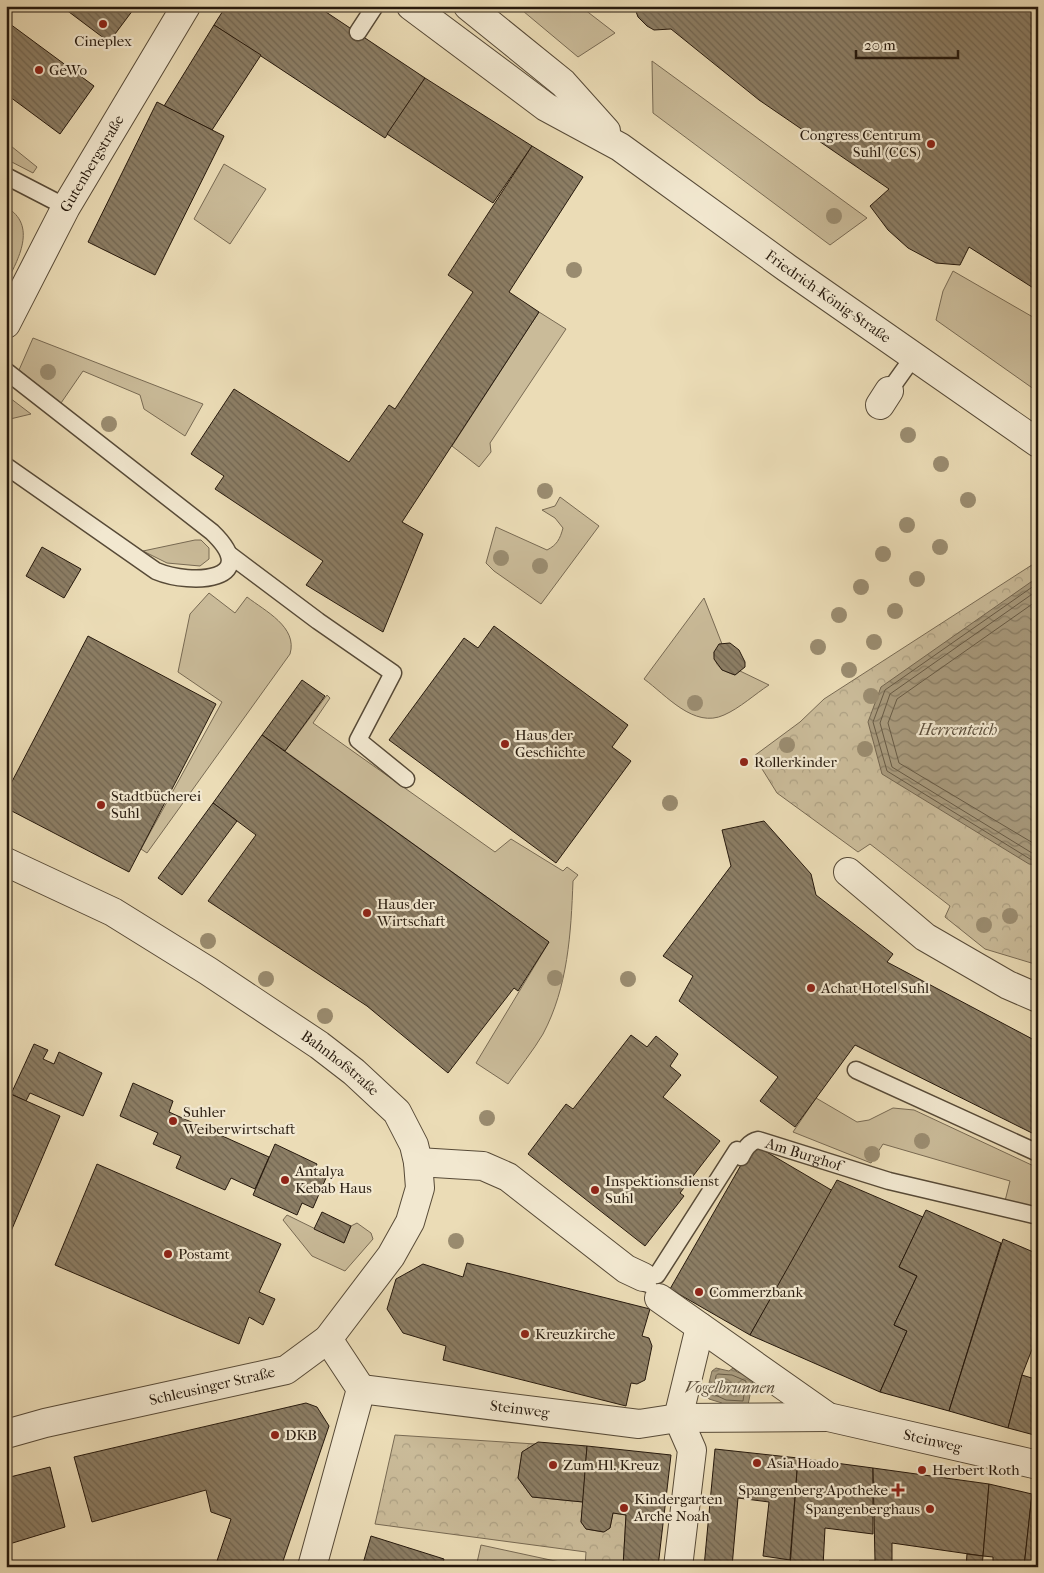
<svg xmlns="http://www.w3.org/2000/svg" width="1044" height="1573" viewBox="0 0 1044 1573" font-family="'IM FELL French Canon',serif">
	<defs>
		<pattern id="park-crowns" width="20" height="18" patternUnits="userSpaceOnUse" patternTransform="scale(1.25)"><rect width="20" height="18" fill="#cabb99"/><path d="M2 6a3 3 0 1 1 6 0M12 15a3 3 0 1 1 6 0" fill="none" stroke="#ada083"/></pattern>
		<pattern id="water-waves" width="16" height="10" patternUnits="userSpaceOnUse" patternTransform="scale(1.25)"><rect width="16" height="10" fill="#a89a7d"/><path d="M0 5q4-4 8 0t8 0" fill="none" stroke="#897d65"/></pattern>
		<pattern id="building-back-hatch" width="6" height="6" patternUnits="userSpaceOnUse" patternTransform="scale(1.25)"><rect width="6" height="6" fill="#8c7e65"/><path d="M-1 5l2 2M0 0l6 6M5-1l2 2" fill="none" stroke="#726652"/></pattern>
	</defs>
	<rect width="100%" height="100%" fill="#ebdcb6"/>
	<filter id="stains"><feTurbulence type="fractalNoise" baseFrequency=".004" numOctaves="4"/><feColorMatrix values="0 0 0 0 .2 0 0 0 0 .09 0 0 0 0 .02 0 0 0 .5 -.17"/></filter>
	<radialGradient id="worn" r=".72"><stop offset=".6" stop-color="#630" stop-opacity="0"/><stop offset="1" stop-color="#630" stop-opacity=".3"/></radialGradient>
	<!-- grass -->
	<g fill="#cabb99" stroke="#786a53">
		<polygon points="517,6 580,6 615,33 578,57"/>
		<polygon points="652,61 867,218 830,245 653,113"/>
		<polygon points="6,142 37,167 33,173 6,159"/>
		<polygon points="224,164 266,189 230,244 194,219"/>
		<path d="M 6,207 C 38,225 18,260 6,283 Z"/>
		<polygon points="953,271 1038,320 1038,392 936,320 943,291"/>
		<polygon points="539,312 566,329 490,443 491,452 479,467 452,446"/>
		<polygon points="33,338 203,404 185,436 144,409 140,395 83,371 61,403 19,370"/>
		<polygon points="6,395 31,414 6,420"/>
		<path d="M 560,497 L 599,526 L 541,604 L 494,571 L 486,563 L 496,527 L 547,550 C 557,545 560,539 563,528 L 555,518 L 542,510 L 555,506 Z"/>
		<polygon points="195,540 201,540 209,548 209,559 200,566 167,563 143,551"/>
		<path d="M 209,593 L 235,613 L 247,597 C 265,611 298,627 290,654 L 147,853 L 141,849 L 222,702 L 178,672 L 190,614 Z"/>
		<path d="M 704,598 L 722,644 L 714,652 C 714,666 722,671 735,675 L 740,671 L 769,685 C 755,694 740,708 724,715 C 694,729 666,695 644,679 Z"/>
		<path d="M 327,695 L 330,698 L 313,723 L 495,852 L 511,839 L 563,871 L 567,867 L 578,875 L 573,881 C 571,933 568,987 543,1034 C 533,1051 519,1068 508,1084 L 476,1063 L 549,942 L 285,751 Z"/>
		<polygon points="816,1098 857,1122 869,1120 893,1108 914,1110 1038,1168 1038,1208 1005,1201 1010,1181 883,1144 871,1163 793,1132"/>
		<polygon points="287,1215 344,1243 351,1226 357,1223 371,1233 373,1239 345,1271 312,1256 283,1220"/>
		<polygon points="481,1545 569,1564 568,1567 476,1567"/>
	</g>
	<!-- park -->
	<g fill="url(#park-crowns)" stroke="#786a53">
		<polygon points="1038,561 1038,965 985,949 945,917 950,906 870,844 858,852 777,793 754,756 800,722 824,699"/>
		<polygon points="395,1435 535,1444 522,1452 518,1478 532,1497 583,1502 581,1522 586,1529 603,1532 610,1528 613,1513 626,1515 623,1567 585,1567 586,1552 375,1524"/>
	</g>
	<!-- water -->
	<g fill="url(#water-waves)" stroke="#746650">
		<polygon points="1038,577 1038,865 1029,864 882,774 868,722 881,687"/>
		<polygon points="716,1368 729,1371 733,1368 737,1372 751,1376 753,1380 748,1405 722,1406 722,1403 709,1399 706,1395 712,1371"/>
	</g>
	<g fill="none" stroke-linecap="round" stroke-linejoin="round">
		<!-- shore -->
		<g stroke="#675a45" stroke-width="1">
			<polyline points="1038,583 885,690 873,722 887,771 1030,859 1038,860"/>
			<polyline points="1038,590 890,694 880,723 892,767 1032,853 1038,853"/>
			<polyline points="1038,600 897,699 888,723 899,763 1038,846"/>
			<polygon points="718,1374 732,1375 746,1381 743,1401 726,1400 713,1394 716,1376"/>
			<polygon points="722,1381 739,1385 739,1393 720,1390"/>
		</g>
	</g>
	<!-- building -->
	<g fill="url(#building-back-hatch)" stroke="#26190d">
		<polygon points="61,6 136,6 109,42"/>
		<polygon points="226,6 317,6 425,78 385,138 214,25"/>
		<polygon points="634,6 1038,6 1038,291 969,247 960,265 936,263 908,248 888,230 870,206 889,189 759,100 671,29 654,30 647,26 638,17"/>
		<polygon points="6,21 94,86 60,134 6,94"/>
		<polygon points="214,25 261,55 212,130 164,106"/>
		<polygon points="425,78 532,146 493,203 387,134"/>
		<polygon points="157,102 224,136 155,275 88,242"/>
		<polygon points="532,146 583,177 509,292 539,312 402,522 423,534 383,632 306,585 323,561 215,489 224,476 191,454 234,389 349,462 389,405 395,409 473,292 448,275"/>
		<polygon points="42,547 81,569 64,598 26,576"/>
		<polygon points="494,626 628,725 612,747 631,761 556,863 389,740 464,638 478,648"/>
		<polygon points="88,636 216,704 129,872 6,808 6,793"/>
		<polygon points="730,643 739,650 745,662 745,667 735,675 722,670 714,659 714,652 719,644"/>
		<polygon points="302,680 325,696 285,751 262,735"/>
		<polygon points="262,735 549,942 518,991 514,988 448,1073 367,1006 208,901 256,835 213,803"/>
		<polygon points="213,803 237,821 182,895 158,878"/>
		<polygon points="764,821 811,874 816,895 893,954 887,962 1038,1042 1038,1136 855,1045 795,1127 760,1101 778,1077 679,1001 693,976 663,956 731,866 722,830"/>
		<polygon points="631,1035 647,1047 656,1036 678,1054 670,1066 681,1075 663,1097 720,1141 680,1193 684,1196 645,1246 528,1154 566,1104 573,1109"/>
		<polygon points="34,1044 48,1050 43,1059 54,1064 59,1052 102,1073 83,1116 30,1093 26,1101 11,1094"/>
		<polygon points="133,1083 173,1101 169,1112 269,1157 255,1189 231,1178 225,1190 176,1168 181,1156 153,1144 158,1133 120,1116"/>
		<polygon points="6,1092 60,1116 6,1243"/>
		<polygon points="275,1144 317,1164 314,1172 326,1178 313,1208 302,1203 297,1215 253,1195"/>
		<polygon points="753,1144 833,1191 750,1335 670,1289"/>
		<polygon points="97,1164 281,1244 259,1292 275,1299 263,1325 249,1317 239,1344 55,1265"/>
		<polygon points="837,1180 923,1217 899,1267 917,1276 894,1325 907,1331 880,1392 750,1335"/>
		<polygon points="926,1210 1001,1243 949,1411 880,1392 907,1331 894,1325 917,1276 899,1267"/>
		<polygon points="322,1212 351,1226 344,1243 314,1229"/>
		<polygon points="1003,1239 1038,1254 1038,1334 1022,1375 1008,1428 949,1411"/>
		<polygon points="467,1263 650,1309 642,1336 649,1338 652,1346 645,1380 637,1384 631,1383 626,1406 443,1360 446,1346 403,1333 387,1309 396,1279 423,1264 463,1277"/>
		<polygon points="1022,1375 1038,1380 1038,1436 1008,1428"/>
		<polygon points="306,1403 317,1407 329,1426 281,1567 215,1567 231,1519 211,1512 206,1490 92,1522 74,1457"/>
		<polygon points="538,1442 587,1446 583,1502 532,1497 518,1478 522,1452"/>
		<polygon points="587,1446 671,1455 658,1567 623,1567 626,1515 613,1513 610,1528 604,1532 586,1529 581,1522"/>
		<polygon points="715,1449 798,1458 790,1560 763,1556 769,1502 738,1498 732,1567 704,1567"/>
		<polygon points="798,1458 873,1468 873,1534 825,1528 823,1567 790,1567"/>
		<polygon points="50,1467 65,1527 6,1545 6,1478"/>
		<polygon points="873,1468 989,1484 983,1556 892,1543 892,1567 860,1567 859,1561 875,1561"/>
		<polygon points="989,1484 1032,1494 1024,1567 993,1567 993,1557 983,1556"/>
		<polygon points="1032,1494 1038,1496 1038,1567 1024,1567"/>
		<polygon points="371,1536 444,1559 442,1567 362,1567"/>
		<polygon points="967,1554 983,1556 982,1567 966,1567"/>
	</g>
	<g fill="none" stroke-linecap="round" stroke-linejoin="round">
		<!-- lane casing -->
		<g stroke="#574a37" stroke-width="19">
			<g id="lane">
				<polyline points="358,32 375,6"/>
				<polyline points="6,176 66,207"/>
				<path d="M 6,371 L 212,532 C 263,581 192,586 156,571 L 6,466"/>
				<polyline points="889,391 914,356"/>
				<polyline points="230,555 318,621 393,673 358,740 406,779"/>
				<polyline points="856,1070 1038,1153"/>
				<path id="s1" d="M 648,1284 L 643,1277 L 657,1275 L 737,1150 L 741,1157 C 745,1149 749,1142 758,1140 L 889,1181 L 1038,1216"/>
			</g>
		</g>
		<!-- street casing -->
		<g stroke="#574a37" stroke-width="30">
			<g id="street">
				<path id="s2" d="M 411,6 L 546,107 L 620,147 L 787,268 L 1038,443"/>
				<polyline points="468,6 563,83 606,131"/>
				<path id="s3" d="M 6,324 L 66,207 L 186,6"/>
				<polyline points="880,405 889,391"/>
				<path id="s4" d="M 6,862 L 113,912 L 208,971 L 319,1045 L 354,1072 L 397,1112 L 414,1145 L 418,1162 L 420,1188 L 410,1222 L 391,1256 L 328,1339 L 286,1370 L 45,1423 L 6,1434"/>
				<polyline points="848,872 925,937 1008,985 1038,998"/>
				<polyline points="418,1162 483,1166 508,1177 626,1269 643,1277"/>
				<path id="s5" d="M 659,1298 L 828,1417 L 1038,1465"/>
				<path id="s6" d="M 361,1389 L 639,1424 L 678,1418 L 828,1417"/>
				<polyline points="312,1567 361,1389 328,1339"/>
				<polyline points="678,1567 692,1450 678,1418 700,1327"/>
			</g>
		</g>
		<!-- lane -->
		<use href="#lane" stroke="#f2e8d0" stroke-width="16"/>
		<!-- street -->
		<use href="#street" stroke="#f2e8d0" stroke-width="28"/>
	</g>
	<!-- trees -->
	<g fill="#9a8c70">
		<circle cx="834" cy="216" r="8"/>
		<circle cx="574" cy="270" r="8"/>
		<circle cx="48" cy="372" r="8"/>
		<circle cx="109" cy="424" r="8"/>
		<circle cx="908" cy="435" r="8"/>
		<circle cx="941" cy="464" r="8"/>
		<circle cx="545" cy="491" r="8"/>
		<circle cx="968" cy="500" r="8"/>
		<circle cx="907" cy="525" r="8"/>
		<circle cx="940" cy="547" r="8"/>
		<circle cx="883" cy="554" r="8"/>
		<circle cx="501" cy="558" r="8"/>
		<circle cx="540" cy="566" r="8"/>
		<circle cx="917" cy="579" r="8"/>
		<circle cx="861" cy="587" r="8"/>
		<circle cx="895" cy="611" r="8"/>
		<circle cx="839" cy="615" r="8"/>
		<circle cx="874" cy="642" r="8"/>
		<circle cx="818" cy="647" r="8"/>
		<circle cx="849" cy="670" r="8"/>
		<circle cx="871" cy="696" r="8"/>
		<circle cx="695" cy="703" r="8"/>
		<circle cx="787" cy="745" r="8"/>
		<circle cx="865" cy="749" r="8"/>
		<circle cx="670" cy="803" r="8"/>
		<circle cx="1010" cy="916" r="8"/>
		<circle cx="984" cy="925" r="8"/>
		<circle cx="208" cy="941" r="8"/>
		<circle cx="555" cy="978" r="8"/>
		<circle cx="266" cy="979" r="8"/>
		<circle cx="628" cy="979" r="8"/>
		<circle cx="325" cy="1016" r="8"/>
		<circle cx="487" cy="1118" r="8"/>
		<circle cx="922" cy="1141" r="8"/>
		<circle cx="872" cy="1154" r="8"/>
		<circle cx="456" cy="1241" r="8"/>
	</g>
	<!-- markers -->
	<g fill="#8f2418" stroke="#f2e8d0" stroke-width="2">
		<circle cx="103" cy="24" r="5"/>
		<circle cx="39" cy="70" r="5"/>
		<circle cx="931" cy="144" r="5"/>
		<circle cx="505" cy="744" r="5"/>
		<circle cx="744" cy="762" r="5"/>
		<circle cx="101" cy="805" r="5"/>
		<circle cx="367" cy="913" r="5"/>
		<circle cx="811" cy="988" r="5"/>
		<circle cx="173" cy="1121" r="5"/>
		<circle cx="285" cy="1180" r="5"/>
		<circle cx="595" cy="1190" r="5"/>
		<circle cx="168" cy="1254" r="5"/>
		<circle cx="699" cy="1292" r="5"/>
		<circle cx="525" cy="1334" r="5"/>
		<circle cx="275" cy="1435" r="5"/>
		<circle cx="757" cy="1463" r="5"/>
		<circle cx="553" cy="1465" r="5"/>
		<circle cx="922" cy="1470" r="5"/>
		<path d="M895.5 1482.5h5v5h5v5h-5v5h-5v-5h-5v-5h5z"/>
		<circle cx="624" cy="1508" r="5"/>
		<circle cx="930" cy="1509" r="5"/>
	</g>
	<g text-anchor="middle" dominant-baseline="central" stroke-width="4.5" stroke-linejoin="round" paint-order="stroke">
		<!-- poi labels -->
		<g font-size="15" fill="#26190d" stroke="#f2e8d0" text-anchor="start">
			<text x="103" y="41" text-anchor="middle">Cineplex</text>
			<text x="49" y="70">GeWo</text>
			<text x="921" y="135" text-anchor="end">Congress Centrum<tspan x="921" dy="17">Suhl (CCS)</tspan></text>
			<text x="515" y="735">Haus der<tspan x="515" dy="17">Geschichte</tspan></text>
			<text x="754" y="762">Rollerkinder</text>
			<text x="111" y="796">Stadtbücherei<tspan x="111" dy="17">Suhl</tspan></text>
			<text x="377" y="904">Haus der<tspan x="377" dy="17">Wirtschaft</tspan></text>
			<text x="821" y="988">Achat Hotel Suhl</text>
			<text x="183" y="1112">Suhler<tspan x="183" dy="17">Weiberwirtschaft</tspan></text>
			<text x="295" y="1171">Antalya<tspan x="295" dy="17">Kebab Haus</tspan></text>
			<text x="605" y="1181">Inspektionsdienst<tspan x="605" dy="17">Suhl</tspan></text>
			<text x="178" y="1254">Postamt</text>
			<text x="709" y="1292">Commerzbank</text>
			<text x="535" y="1334">Kreuzkirche</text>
			<text x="285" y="1435">DKB</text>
			<text x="767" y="1463">Asia Hoado</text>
			<text x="563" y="1465">Zum Hl. Kreuz</text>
			<text x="932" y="1470">Herbert Roth</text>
			<text x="888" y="1490" text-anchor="end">Spangenberg Apotheke</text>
			<text x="634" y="1499">Kindergarten<tspan x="634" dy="17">Arche Noah</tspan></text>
			<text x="920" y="1509" text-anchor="end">Spangenberghaus</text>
		</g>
		<!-- street labels -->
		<g font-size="15" fill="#26190d" stroke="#f2e8d0">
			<text stroke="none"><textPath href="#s3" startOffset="182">Gutenbergstraße</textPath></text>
			<text stroke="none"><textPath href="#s2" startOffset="509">Friedrich-König-Straße</textPath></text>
			<text stroke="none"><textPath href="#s4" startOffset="391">Bahnhofstraße</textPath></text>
			<text stroke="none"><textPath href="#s1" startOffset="252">Am Burghof</textPath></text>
			<text transform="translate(212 1386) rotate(-13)">Schleusinger Straße</text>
			<text stroke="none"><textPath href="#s6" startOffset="160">Steinweg</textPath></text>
			<text stroke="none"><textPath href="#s5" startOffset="314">Steinweg</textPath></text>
		</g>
		<!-- water labels -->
		<g font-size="16" font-style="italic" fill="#5a4d3a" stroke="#f2e8d0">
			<text x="958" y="729">Herrenteich</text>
			<text x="730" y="1387">Vogelbrunnen</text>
		</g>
	</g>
	<!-- margin -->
	<rect width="1044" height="1573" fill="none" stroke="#ebdcb6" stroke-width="25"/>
	<rect x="8" y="8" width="1029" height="1558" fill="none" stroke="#26190d" stroke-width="2.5"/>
	<rect x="12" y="12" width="1019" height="1548" fill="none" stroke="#26190d"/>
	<!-- scale -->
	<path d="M856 50v8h102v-8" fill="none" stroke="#26190d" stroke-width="2.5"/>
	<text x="864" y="50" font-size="15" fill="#26190d" stroke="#f2e8d0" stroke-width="4" paint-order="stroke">20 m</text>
	<rect width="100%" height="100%" filter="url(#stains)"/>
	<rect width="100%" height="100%" fill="url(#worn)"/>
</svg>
